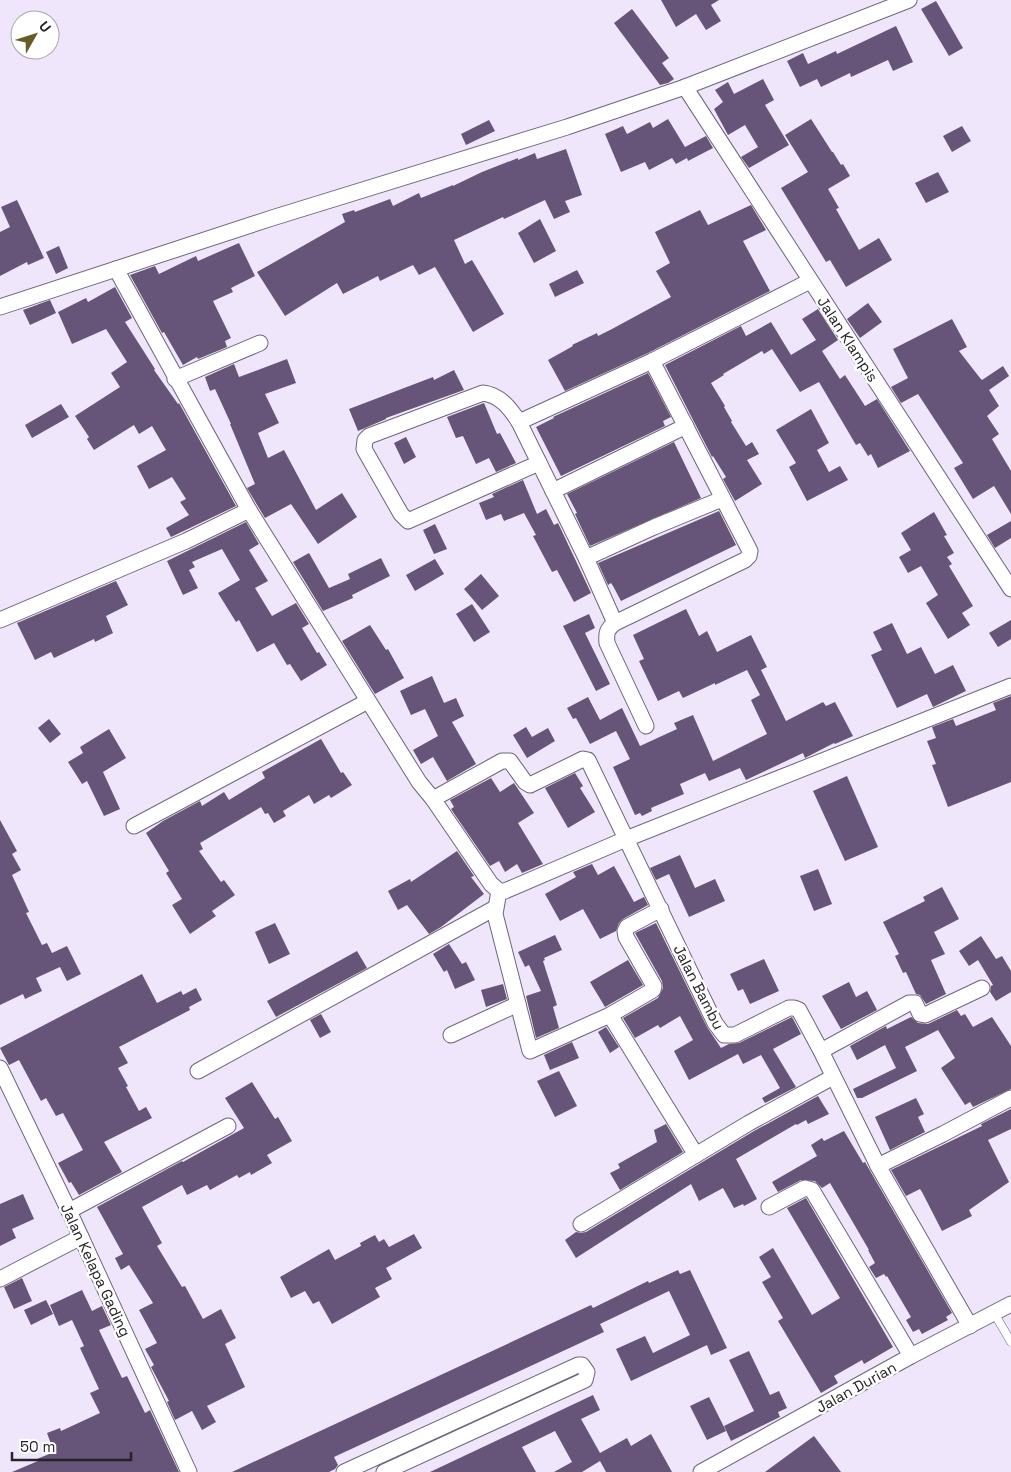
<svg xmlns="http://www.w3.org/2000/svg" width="1011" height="1472" viewBox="0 0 1011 1472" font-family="'Space Grotesk',sans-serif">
	<rect width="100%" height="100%" fill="#f0e6fc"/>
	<!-- building -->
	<g fill="#665578">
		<polygon points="661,0 719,0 711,5 721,21 706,30 696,14 676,27"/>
		<polygon points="936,1 963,48 949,56 921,9"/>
		<polygon points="632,9 669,58 662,63 674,79 668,83 660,85 614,23"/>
		<polygon points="896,26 913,62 893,71 888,60 851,77 850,73 821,87 817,79 800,87 787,61 803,53 808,64 836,51 837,54"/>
		<polygon points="763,79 774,100 765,105 789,145 749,168 741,157 758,147 745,125 728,135 714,109 723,102 715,90 728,82 734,94"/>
		<polygon points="668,119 685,147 706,136 713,148 688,161 687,158 676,164 672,158 649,170 645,162 621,172 605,134 623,126 627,134 650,122 653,128"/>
		<polygon points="811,119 832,152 833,152 841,165 843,164 850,176 828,189 839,208 836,209 859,250 879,238 892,260 846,287 830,260 826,262 781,188 808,172 785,135"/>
		<polygon points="489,120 495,131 466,145 461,134"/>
		<polygon points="962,126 971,141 952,152 943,136"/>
		<polygon points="566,149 582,195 565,201 570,212 554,219 545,200 504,219 503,217 454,240 465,264 472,260 504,314 473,332 435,267 419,275 413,265 380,281 378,276 343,294 337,283 285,316 257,272 345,222 342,214 354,210 355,212 390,199 393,206 419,193 421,198 453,185 453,186 482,172 518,158 518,160 535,153 537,159"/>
		<polygon points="938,172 949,192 926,203 915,183"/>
		<polygon points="17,200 44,258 28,265 27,262 0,276 0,232 10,227 1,207"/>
		<polygon points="751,205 766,230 743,241 770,291 648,353 565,391 548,360 573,346 572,345 597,333 598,336 612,329 671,297 656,271 670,263 655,232 700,210 708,225"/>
		<polygon points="540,219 556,251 534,263 518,233"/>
		<polygon points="239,243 255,276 231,288 233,292 213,301 231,338 225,341 227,347 198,359 197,357 183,365 164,332 162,333 130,275 155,266 159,274 196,256 198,261"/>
		<polygon points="59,246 68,268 56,274 46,252"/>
		<polygon points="577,270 584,283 555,297 549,284"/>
		<polygon points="115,287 132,318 125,322 155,369 154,370 178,404 179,403 236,506 171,537 166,528 189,515 180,502 186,499 172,477 149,489 137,466 166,450 152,426 139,434 134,425 94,450 87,439 89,437 75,416 120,387 111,373 127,362 106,329 72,344 58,312 86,298 88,302"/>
		<polygon points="50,300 56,313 30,325 23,310"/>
		<polygon points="868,303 882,322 860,338 847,319"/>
		<polygon points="818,309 838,340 822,351 840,379 845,375 865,406 877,399 910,451 878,468 871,454 868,456 860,443 856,445 819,382 800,392 772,349 764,354 762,351 723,374 724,375 711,383 725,406 724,407 732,421 731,422 746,446 752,442 759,454 747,460 762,484 735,501 723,479 726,477 713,456 712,457 665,365 741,326 746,336 771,322 791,355 816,340 802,319"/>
		<polygon points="952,319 967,347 959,351 980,378 982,380 1003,366 1009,376 989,390 999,406 987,416 999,434 992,439 1011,471 1011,514 994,486 973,499 954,468 963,463 918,394 901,403 891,387 908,378 893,349"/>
		<polygon points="287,359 296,383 265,394 279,423 258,433 268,458 284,450 316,510 342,493 357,517 318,544 291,504 265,518 247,488 255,484 230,424 231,424 215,389 210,391 205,377 234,364 239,377"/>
		<polygon points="454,370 464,390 386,418 386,419 358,431 349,409 433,377 434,380"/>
		<polygon points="648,373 671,417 663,421 665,426 561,476 536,427 554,418 553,417"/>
		<polygon points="484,403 497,434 500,433 516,463 496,472 489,458 476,464 463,436 456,438 447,417"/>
		<polygon points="61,404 69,417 32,438 25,425"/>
		<polygon points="811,409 829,443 817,450 829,472 840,466 848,480 807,501 789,467 796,463 776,430"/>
		<polygon points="406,437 416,457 404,464 394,443"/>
		<polygon points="674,442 701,498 590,546 575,514 577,513 567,494"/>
		<polygon points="523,480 537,514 546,509 554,525 558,523 591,593 574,602 557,570 552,572 533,536 536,535 524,513 504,521 501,514 486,520 479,503 494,497 492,494"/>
		<polygon points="719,511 736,545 621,601 613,586 611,583 608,585 598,563"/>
		<polygon points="934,512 947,535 944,536 954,553 947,557 952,564 949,566 973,606 962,613 970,625 948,639 926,603 938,595 921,566 908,573 899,557 911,550 901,533"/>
		<polygon points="1011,521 1011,538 995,548 987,535"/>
		<polygon points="246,522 259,544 249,550 268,581 255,588 272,616 296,603 309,624 302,628 317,653 319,652 327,665 301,681 290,664 287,665 274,643 257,652 239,620 236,622 218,593 240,580 222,549 192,562 195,567 189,570 198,588 183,595 167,561"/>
		<polygon points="435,524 447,549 434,554 423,530"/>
		<polygon points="309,553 329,588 350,579 348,574 381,558 390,576 352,595 353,598 323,611 293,562"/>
		<polygon points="435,559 444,574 415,591 406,575"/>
		<polygon points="481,574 499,596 482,610 464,589"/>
		<polygon points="116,581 128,605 106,616 113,633 95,642 94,639 54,658 51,652 35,660 17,623"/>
		<polygon points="472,604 490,632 474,642 456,614"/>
		<polygon points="686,609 699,636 707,631 717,652 751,635 767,667 761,670 786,721 823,702 826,706 835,702 853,736 835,744 834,743 805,758 803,753 746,780 740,768 709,781 705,773 680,784 684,794 651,808 652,811 642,816 640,813 635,815 613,767 630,759 616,731 590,744 576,718 573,719 567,708 588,697 600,720 622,708 640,746 677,729 674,723 693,715 713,761 767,734 751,700 760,695 747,670 715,685 715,683 683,698 679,691 658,701 639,661 644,659 633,635"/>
		<polygon points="589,614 595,628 585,633 610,684 596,691 563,626"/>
		<polygon points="1011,620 1011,639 998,647 989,633"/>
		<polygon points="892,623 907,654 921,647 935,674 953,665 966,691 933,707 927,694 897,708 871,655 882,650 873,632"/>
		<polygon points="370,625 386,650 388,649 404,678 375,694 342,641"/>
		<polygon points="432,676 444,703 456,698 464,716 452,722 476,764 447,781 433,757 421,764 413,750 438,736 425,709 411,715 400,691"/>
		<polygon points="1011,696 1011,782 948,807 932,765 936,764 927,741 936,738 932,727 953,719 956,726 996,710 993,703"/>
		<polygon points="49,719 61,734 50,743 38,728"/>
		<polygon points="526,727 532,737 548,728 555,741 527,758 513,735"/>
		<polygon points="109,729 126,758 103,772 120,809 104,816 87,781 82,784 68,762 83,753 80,747"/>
		<polygon points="321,739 341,773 343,772 352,785 331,798 329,795 314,804 309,795 283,811 286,816 274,823 268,813 265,814 261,807 200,843 203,849 199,851 221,882 224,880 235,895 212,911 216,916 190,934 172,905 182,899 166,873 169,871 146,833 163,821 200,801 202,806 224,792 229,800 265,778 262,772"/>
		<polygon points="575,773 583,786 580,788 595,812 568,828 545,788"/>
		<polygon points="847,776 878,847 845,861 813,791"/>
		<polygon points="491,778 500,792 514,783 534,813 518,823 543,864 522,873 517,864 505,872 499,861 490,866 451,809 454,807 450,800"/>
		<polygon points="0,820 17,851 12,854 21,870 12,875 29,912 26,913 42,945 47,943 52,953 67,946 81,974 67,981 60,967 36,978 42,991 25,999 23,994 0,1005"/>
		<polygon points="457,851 474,876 471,877 484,894 441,927 429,934 407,905 398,910 388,891 410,879 411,882"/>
		<polygon points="680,855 695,888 715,879 725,901 689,917 669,874 656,880 650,868"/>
		<polygon points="592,864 598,875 614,866 634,902 644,897 648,905 623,919 619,923 616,931 600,939 583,909 560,921 545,894 576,877 573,872"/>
		<polygon points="818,869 832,904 814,911 800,876"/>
		<polygon points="942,887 959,919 934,932 945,954 931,960 946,994 926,1004 920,995 916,994 906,972 903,973 895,956 899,954 883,922 925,901 923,897"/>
		<polygon points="275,923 290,954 269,964 255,932"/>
		<polygon points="656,923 707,1027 721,1048 729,1044 739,1043 792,1017 801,1034 773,1049 796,1087 765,1103 762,1098 780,1088 761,1055 743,1064 738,1054 689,1080 674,1051 693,1040 680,1016 660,1028 658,1025 635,1038 623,1018 658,998 663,988 662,981 635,933"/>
		<polygon points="555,935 562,950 544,958 545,960 543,961 557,1005 553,1007 559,1028 536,1038 526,996 541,991 529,965 525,967 518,952"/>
		<polygon points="981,936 996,959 1002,956 1011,971 1011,992 996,1001 990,992 991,986 993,985 978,960 969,966 959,951"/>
		<polygon points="449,944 462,964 466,962 475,980 455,989 447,970 444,972 433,954"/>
		<polygon points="357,951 367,968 276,1017 267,1001"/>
		<polygon points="764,959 779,991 750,1004 743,989 738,991 730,974"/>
		<polygon points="628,960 643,985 605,1007 590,982"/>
		<polygon points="142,974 157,1003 181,991 183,995 196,988 202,1000 189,1007 190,1010 119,1047 128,1063 118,1068 128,1086 126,1087 139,1111 146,1107 152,1118 104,1142 122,1172 79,1195 71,1182 69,1183 58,1163 83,1150 63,1113 56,1116 46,1098 41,1101 19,1060 9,1065 0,1048"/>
		<polygon points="849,982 856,997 867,991 877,1010 841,1029 822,996"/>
		<polygon points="503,984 507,999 486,1007 481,990"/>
		<polygon points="957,1010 961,1016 965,1014 973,1027 992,1017 1011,1046 1011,1089 973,1107 970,1102 965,1105 941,1068 955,1058 938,1030 905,1047 917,1071 862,1098 857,1098 853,1089 896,1068 885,1045 857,1060 850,1046 886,1026 887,1029 911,1017 918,1023 928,1024"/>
		<polygon points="321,1014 331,1032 320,1038 310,1020"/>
		<polygon points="606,1027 619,1047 610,1053 598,1032"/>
		<polygon points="572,1042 579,1058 550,1070 544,1055"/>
		<polygon points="559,1071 577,1106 555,1117 537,1081"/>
		<polygon points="252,1082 275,1119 278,1117 292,1141 267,1155 272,1163 251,1175 250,1172 239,1178 237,1175 210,1190 207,1185 187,1195 182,1185 142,1207 162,1243 157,1246 182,1287 185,1286 203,1319 221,1309 236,1338 225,1344 245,1387 207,1406 216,1422 202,1430 192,1411 175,1420 167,1402 169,1401 151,1367 154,1365 145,1349 157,1343 139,1310 153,1303 129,1265 121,1270 115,1258 123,1254 97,1207 182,1161 183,1162 244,1128 225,1098"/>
		<polygon points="818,1096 829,1114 808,1124 806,1120 797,1125 796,1124 736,1159 757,1199 744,1206 743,1204 734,1208 723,1188 699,1201 691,1184 576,1258 565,1240 576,1232 581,1233 586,1232 754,1131"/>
		<polygon points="916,1098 924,1114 918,1117 925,1132 890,1150 875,1117"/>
		<polygon points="1011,1109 1011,1129 988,1140 1009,1182 969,1210 972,1216 942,1231 922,1192 920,1189 906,1196 891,1170 982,1126 981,1124"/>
		<polygon points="666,1124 683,1152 620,1190 610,1173 620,1168 618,1164 657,1142 654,1130"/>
		<polygon points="844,1131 863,1163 865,1162 952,1313 946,1317 948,1320 922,1334 919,1329 913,1332 906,1320 911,1317 887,1276 886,1277 884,1274 876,1278 869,1267 875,1263 868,1250 869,1250 830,1183 822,1188 815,1181 801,1180 778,1192 772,1182 817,1156 811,1145 822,1138 824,1141"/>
		<polygon points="23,1194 34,1219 12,1229 16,1238 0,1246 0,1204"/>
		<polygon points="806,1198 893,1347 864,1364 862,1360 834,1376 838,1383 821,1393 778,1321 783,1318 762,1282 771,1277 759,1257 773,1248 812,1315 840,1298 787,1208"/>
		<polygon points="414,1234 422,1248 386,1268 392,1279 375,1288 380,1297 332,1324 319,1301 313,1304 305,1291 291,1298 280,1277 329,1249 335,1260 361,1246 360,1243 375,1235 379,1242 384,1239 389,1247"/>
		<polygon points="678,1270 680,1274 690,1270 727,1348 711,1355 707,1345 631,1381 616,1349 645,1336 653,1353 690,1335 669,1291 600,1324 604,1332 334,1457 338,1465 335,1469 329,1472 232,1472 591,1305 593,1308 648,1281 649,1283"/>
		<polygon points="22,1278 32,1301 14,1309 4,1287"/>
		<polygon points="82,1290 92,1311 102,1306 111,1325 99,1330 122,1378 127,1376 145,1413 150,1410 179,1472 12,1472 38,1461 37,1459 54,1452 47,1433 60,1428 61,1431 100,1413 90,1393 99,1389 80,1348 84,1346 72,1320 59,1326 50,1305"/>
		<polygon points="46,1300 53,1314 31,1325 24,1310"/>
		<polygon points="749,1351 770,1395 779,1391 787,1408 778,1412 780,1417 731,1441 724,1426 754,1411 729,1360"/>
		<polygon points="593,1395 600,1410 581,1419 600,1453 627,1438 631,1446 651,1434 672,1472 606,1472 600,1461 582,1472 554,1472 572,1462 555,1431 522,1447 536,1472 430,1472"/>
		<polygon points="709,1397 726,1431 707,1440 690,1406"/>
		<polygon points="814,1436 841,1472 765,1472"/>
	</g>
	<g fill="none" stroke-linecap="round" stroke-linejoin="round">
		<!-- lane casing -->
		<g stroke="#6e6578" stroke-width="9">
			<polyline id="lane" points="994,1313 1011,1342"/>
		</g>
		<!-- street casing -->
		<g stroke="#6e6578" stroke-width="17">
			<g id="street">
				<polyline points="685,87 1011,589"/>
				<polyline points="116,269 249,510 419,782 433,799 491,884 499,891 505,891 626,839 1011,686"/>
				<polyline points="0,307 272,218 567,127 685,87 909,0"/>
				<polyline points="175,379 260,343"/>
				<polyline points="519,422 586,558 615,623"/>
				<path d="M 539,463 L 408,521 L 401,514 L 364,449 L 365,440 L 369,436 L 483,393 C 500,395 510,408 519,422 L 652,361 L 810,281"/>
				<polyline points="553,491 686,426"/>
				<polyline points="586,558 654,527 722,499"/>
				<polyline points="0,620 186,541 249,510"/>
				<path d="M 646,726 L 607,643 C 606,633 607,629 615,623 L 745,560 L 749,556 L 750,551 L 652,361"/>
				<polyline points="433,799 502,761 510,761 525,782 530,785 583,759 588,760 715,1023 724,1035 735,1035 789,1008 794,1008 799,1010 821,1051 878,1166 970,1326"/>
				<polyline points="134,826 368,701"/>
				<polyline points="499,891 495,914 530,1051 610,1015 653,990 654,986 626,937 625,931 627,927 661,909"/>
				<polyline points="610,1015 696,1155"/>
				<polyline points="451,1035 518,1004"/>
				<polyline points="821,1051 909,1003 915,1003 920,1014 925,1015 982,988"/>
				<polyline points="0,1068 69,1211 189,1472"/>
				<polyline points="198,1071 495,908"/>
				<polyline points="878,1166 943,1134 1011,1098"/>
				<polyline points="769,1207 805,1188 812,1190 911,1356"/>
				<polyline points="69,1211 228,1126"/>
				<polyline points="581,1224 749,1123 833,1077"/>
				<polyline points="0,1279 81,1237"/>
				<polyline points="344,1472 578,1365 582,1365 587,1372 585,1380 384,1472"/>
				<polyline points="701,1472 911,1356 1011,1304"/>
			</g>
		</g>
		<!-- lane -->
		<use href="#lane" stroke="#fff" stroke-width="8"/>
		<!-- street -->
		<use href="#street" stroke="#fff" stroke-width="15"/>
	</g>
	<g text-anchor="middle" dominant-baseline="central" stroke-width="5" stroke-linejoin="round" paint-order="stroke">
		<!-- street labels -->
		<g font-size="15" fill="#26222a" stroke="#fff">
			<text transform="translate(848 339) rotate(57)">Jalan Klampis</text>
			<text transform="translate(699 987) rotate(63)">Jalan Bambu</text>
			<text transform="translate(96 1270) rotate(65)">Jalan Kelapa Gading</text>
			<text transform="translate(856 1387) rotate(-29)">Jalan Durian</text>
		</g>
	</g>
	<!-- north arrow -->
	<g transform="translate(35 35) rotate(51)"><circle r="24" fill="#ffffff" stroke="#a8a7aa"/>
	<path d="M0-4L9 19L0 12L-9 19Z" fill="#675b28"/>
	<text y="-8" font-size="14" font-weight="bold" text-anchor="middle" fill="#26222a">U</text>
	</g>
	<!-- scale -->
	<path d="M12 1452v8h119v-8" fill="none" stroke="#26222a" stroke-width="2.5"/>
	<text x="20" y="1452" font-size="15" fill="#26222a" stroke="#ffffff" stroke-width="4" paint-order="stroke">50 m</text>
</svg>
